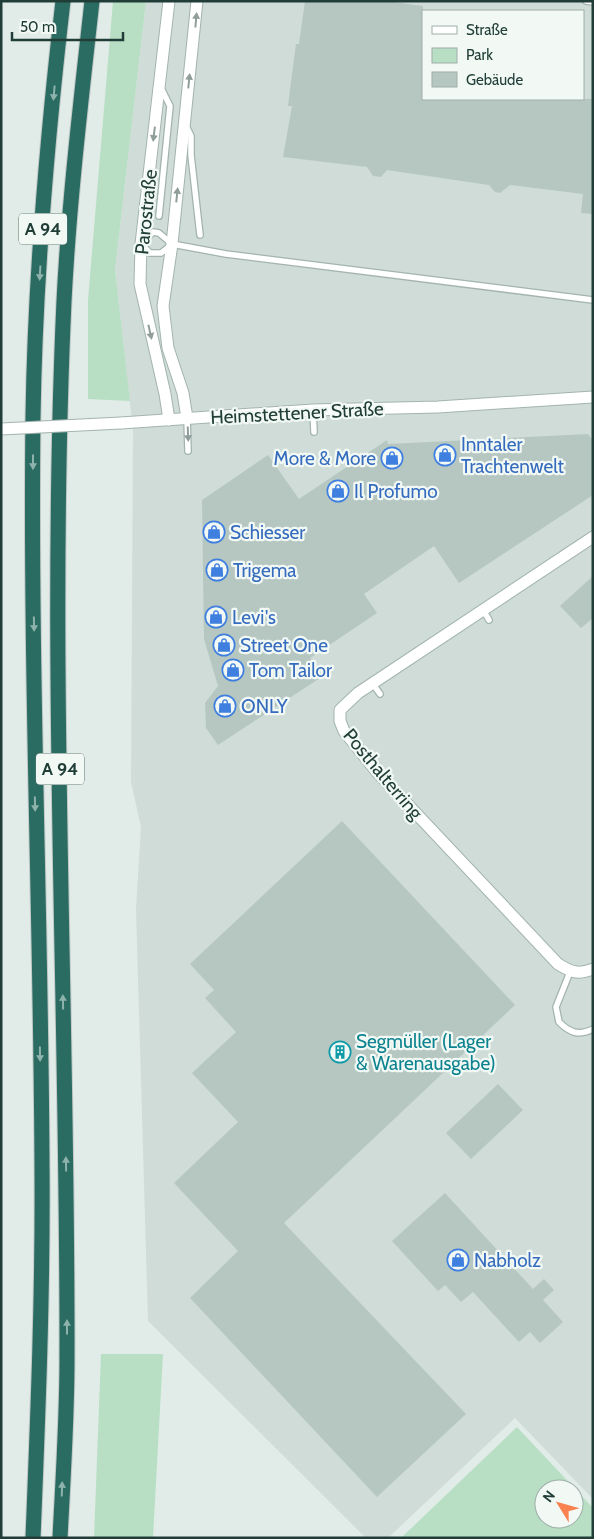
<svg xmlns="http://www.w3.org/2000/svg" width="594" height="1539" viewBox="0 0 594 1539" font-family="Cabin,sans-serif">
	<rect width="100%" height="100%" fill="#e1ece8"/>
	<!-- built -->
	<path fill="#cfdcd7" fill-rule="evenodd" d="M 146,1 L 593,1 L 593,1499 L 515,1418 L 388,1538 L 366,1538 L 148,1321 L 136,909 L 141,827 L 131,782 L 133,430 L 115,270 ZM 423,11 L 583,11 L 583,99 L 423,99 Z"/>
	<!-- green -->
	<g fill="#b8dfc4" fill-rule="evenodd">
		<polygon points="113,1 146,1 115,270 130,401 88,399 88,300"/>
		<polygon points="101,1354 163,1354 153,1538 94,1538"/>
		<path d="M 517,1427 L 593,1508 L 593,1538 L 401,1538 ZM 544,1489 L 574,1489 L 574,1519 L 544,1519 Z"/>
	</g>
	<!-- building -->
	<g fill="#b6c7c1">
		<polygon points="305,1 386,1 423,6 423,99 593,99 593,214 581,213 583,194 510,185 500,193 495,192 489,185 387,170 381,177 373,176 367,167 283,157 292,106 288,106 292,74 296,44 299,44"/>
		<polygon points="588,434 593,441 593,495 459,583 434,546 364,594 377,613 310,658 323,676 218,745 206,728 205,703 218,686 204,639 202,500 268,455 299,499 387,440 388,444"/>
		<polygon points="593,576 593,618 581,628 560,606"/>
		<polygon points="342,821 515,1005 284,1223 466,1414 377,1497 190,1298 238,1251 174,1183 238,1122 192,1073 236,1032 205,998 214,990 190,964"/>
		<polygon points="498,1084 523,1110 471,1159 446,1133"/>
		<polygon points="445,1193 533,1289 544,1279 554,1290 543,1300 563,1322 540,1343 530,1332 519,1342 473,1292 461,1302 445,1285 438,1291 392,1241"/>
	</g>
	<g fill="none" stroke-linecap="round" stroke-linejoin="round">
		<!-- service casing -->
		<g stroke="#a3b4af" stroke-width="8">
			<g id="service">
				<polyline points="586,1 593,2"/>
				<polyline points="186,126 191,136 191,155 200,235"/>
				<polyline points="159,216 170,106 161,88"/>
				<polyline points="169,247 161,253 150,253 141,244 153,232 159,233 172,244 226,254 593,300"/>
				<polyline points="313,410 314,432"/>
				<polyline points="187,418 188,451"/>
				<polyline points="483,610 489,620"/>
				<polyline points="373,684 380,694"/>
				<path d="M 570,972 L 556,1007 L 559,1022 C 570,1033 579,1036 593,1029"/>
			</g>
		</g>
		<!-- minor casing -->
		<g stroke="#a3b4af" stroke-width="13">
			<g id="minor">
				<polyline points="187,418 183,393 168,348 163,306 172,244 197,1"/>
				<polyline points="169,420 165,394 140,284 141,244 169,1"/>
				<polyline points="121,423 313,410 438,407 593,397"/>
				<path d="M 593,537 L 358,693 L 340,710 L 340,721 L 344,731 L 377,772 L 558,964 C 571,972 578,975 593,969"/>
			</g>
		</g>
		<!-- motorway casing -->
		<g stroke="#c1c9c7" stroke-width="17">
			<g id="motorway">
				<path d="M 33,1538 C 38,1414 43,1291 42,1167 C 41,917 30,667 33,417 C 35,279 47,139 63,1"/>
				<path d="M 60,1538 C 63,1479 67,1419 67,1360 C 68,1007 48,654 64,301 C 69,201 81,101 92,1"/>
			</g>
		</g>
		<!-- service -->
		<use href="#service" stroke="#fff" stroke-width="5.5"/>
		<!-- minor -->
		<use href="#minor" stroke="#fff" stroke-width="11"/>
		<!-- motorway -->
		<use href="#motorway" stroke="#2a6c62" stroke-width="15"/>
		<!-- minor-bridge casing -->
		<g stroke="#a3b4af" stroke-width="13" stroke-linecap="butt">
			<polyline id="minor-bridge" points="1,429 121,423"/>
		</g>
		<!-- minor-bridge -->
		<use href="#minor-bridge" stroke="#fff" stroke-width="11"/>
	</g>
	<!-- one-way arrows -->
	<defs><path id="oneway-solid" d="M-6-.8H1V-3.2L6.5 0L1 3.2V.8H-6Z" transform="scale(1.25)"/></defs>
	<g fill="#909e9b">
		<use href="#oneway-solid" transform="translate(196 20) rotate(-85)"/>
		<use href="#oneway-solid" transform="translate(189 81) rotate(-84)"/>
		<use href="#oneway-solid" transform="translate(154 134) rotate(97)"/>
		<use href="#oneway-solid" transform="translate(177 195) rotate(-84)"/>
		<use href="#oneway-solid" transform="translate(150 332) rotate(77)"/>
		<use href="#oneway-solid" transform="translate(188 434) rotate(88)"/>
	</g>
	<g fill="#8eb2ac">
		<use href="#oneway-solid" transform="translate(54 93) rotate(95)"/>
		<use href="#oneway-solid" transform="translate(40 273) rotate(93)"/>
		<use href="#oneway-solid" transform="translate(33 462) rotate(90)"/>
		<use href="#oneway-solid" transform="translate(34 624) rotate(89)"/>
		<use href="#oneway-solid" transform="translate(35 804) rotate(89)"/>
		<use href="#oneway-solid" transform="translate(63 1002) rotate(-91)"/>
		<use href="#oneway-solid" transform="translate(40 1054) rotate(89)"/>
		<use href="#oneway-solid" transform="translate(66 1164) rotate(-91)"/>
		<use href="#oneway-solid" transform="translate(67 1327) rotate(-90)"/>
		<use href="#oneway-solid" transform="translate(62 1489) rotate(-88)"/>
	</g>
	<!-- icons -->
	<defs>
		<g id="shop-ring" transform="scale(1.125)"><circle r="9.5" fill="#f2f9f5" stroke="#3f7fe0" stroke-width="1.5"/><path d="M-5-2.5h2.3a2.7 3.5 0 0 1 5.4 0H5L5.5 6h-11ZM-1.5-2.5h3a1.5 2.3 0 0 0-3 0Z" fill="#3f7fe0"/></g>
		<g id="building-ring" transform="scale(1.125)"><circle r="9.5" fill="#f2f9f5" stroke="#0f9aa8" stroke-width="1.5"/><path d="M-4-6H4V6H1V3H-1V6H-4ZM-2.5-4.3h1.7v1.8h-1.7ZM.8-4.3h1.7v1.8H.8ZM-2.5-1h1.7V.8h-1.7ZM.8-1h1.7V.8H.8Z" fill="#0f9aa8"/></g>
	</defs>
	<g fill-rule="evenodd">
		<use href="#shop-ring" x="445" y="455"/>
		<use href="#shop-ring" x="392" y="458"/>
		<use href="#shop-ring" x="338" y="491"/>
		<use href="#shop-ring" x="214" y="532"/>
		<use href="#shop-ring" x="217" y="570"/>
		<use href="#shop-ring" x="216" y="617"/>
		<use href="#shop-ring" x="224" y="645"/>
		<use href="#shop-ring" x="233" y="670"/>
		<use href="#shop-ring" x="225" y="706"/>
		<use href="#building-ring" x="340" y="1052"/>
		<use href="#shop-ring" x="458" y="1260"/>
	</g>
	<g text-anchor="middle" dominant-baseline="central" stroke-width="4.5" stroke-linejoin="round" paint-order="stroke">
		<!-- shield labels -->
		<g fill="#f2f9f5" stroke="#5f7670" stroke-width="1">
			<rect x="19" y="213.5" width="48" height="31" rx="4"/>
			<rect x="36" y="753.5" width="48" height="31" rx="4"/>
		</g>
		<g font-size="18" font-weight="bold" fill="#203e37">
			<text x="43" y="229">A 94</text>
			<text x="60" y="769">A 94</text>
		</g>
		<!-- street labels -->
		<g font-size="19" fill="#203e37" stroke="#f2f9f5">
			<text transform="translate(146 212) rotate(-84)">Parostraße</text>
			<text transform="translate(297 413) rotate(-3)">Heimstettener Straße</text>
			<text transform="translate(383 774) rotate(50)">Posthalterring</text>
		</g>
		<!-- shop labels -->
		<g font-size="19" fill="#366cbe" stroke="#f2f9f5" text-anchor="start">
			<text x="461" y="444">Inntaler<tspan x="461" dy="22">Trachtenwelt</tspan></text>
			<text x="376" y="458" text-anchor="end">More &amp; More</text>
			<text x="354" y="491">Il Profumo</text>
			<text x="230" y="532">Schiesser</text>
			<text x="233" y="570">Trigema</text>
			<text x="232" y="617">Levi's</text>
			<text x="240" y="645">Street One</text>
			<text x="249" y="670">Tom Tailor</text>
			<text x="241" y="706">ONLY</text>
			<text x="474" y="1260">Nabholz</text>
		</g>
		<!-- culture labels -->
		<g font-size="19" fill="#0d838f" stroke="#f2f9f5" text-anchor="start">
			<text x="356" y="1041">Segmüller (Lager<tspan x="356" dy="22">&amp; Warenausgabe)</tspan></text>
		</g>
	</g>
	<!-- border -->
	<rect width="594" height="1539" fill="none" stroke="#203e37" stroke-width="5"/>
	<!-- legend -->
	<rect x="422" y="10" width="162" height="90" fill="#f2f9f5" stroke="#9eaea9"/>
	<rect x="432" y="26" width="25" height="8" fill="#ffffff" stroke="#9eaea9"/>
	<text x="466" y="35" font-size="15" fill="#203e37">Straße</text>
	<rect x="432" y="48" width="25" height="15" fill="#b8dfc4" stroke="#9eaea9"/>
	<text x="466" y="60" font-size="15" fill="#203e37">Park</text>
	<rect x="432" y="72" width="25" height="15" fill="#b6c7c1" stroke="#9eaea9"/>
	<text x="466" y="85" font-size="15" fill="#203e37">Gebäude</text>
	<!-- north arrow -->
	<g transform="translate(559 1504) rotate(307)"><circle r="24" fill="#f2f9f5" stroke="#9eaea9"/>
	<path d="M0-4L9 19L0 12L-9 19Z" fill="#fa8251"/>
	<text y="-8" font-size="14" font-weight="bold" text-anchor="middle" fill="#203e37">N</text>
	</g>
	<!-- scale -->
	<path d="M12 32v8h111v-8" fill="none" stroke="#203e37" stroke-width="2.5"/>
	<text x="20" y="32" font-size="15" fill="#203e37" stroke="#f2f9f5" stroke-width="4" paint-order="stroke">50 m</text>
</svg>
